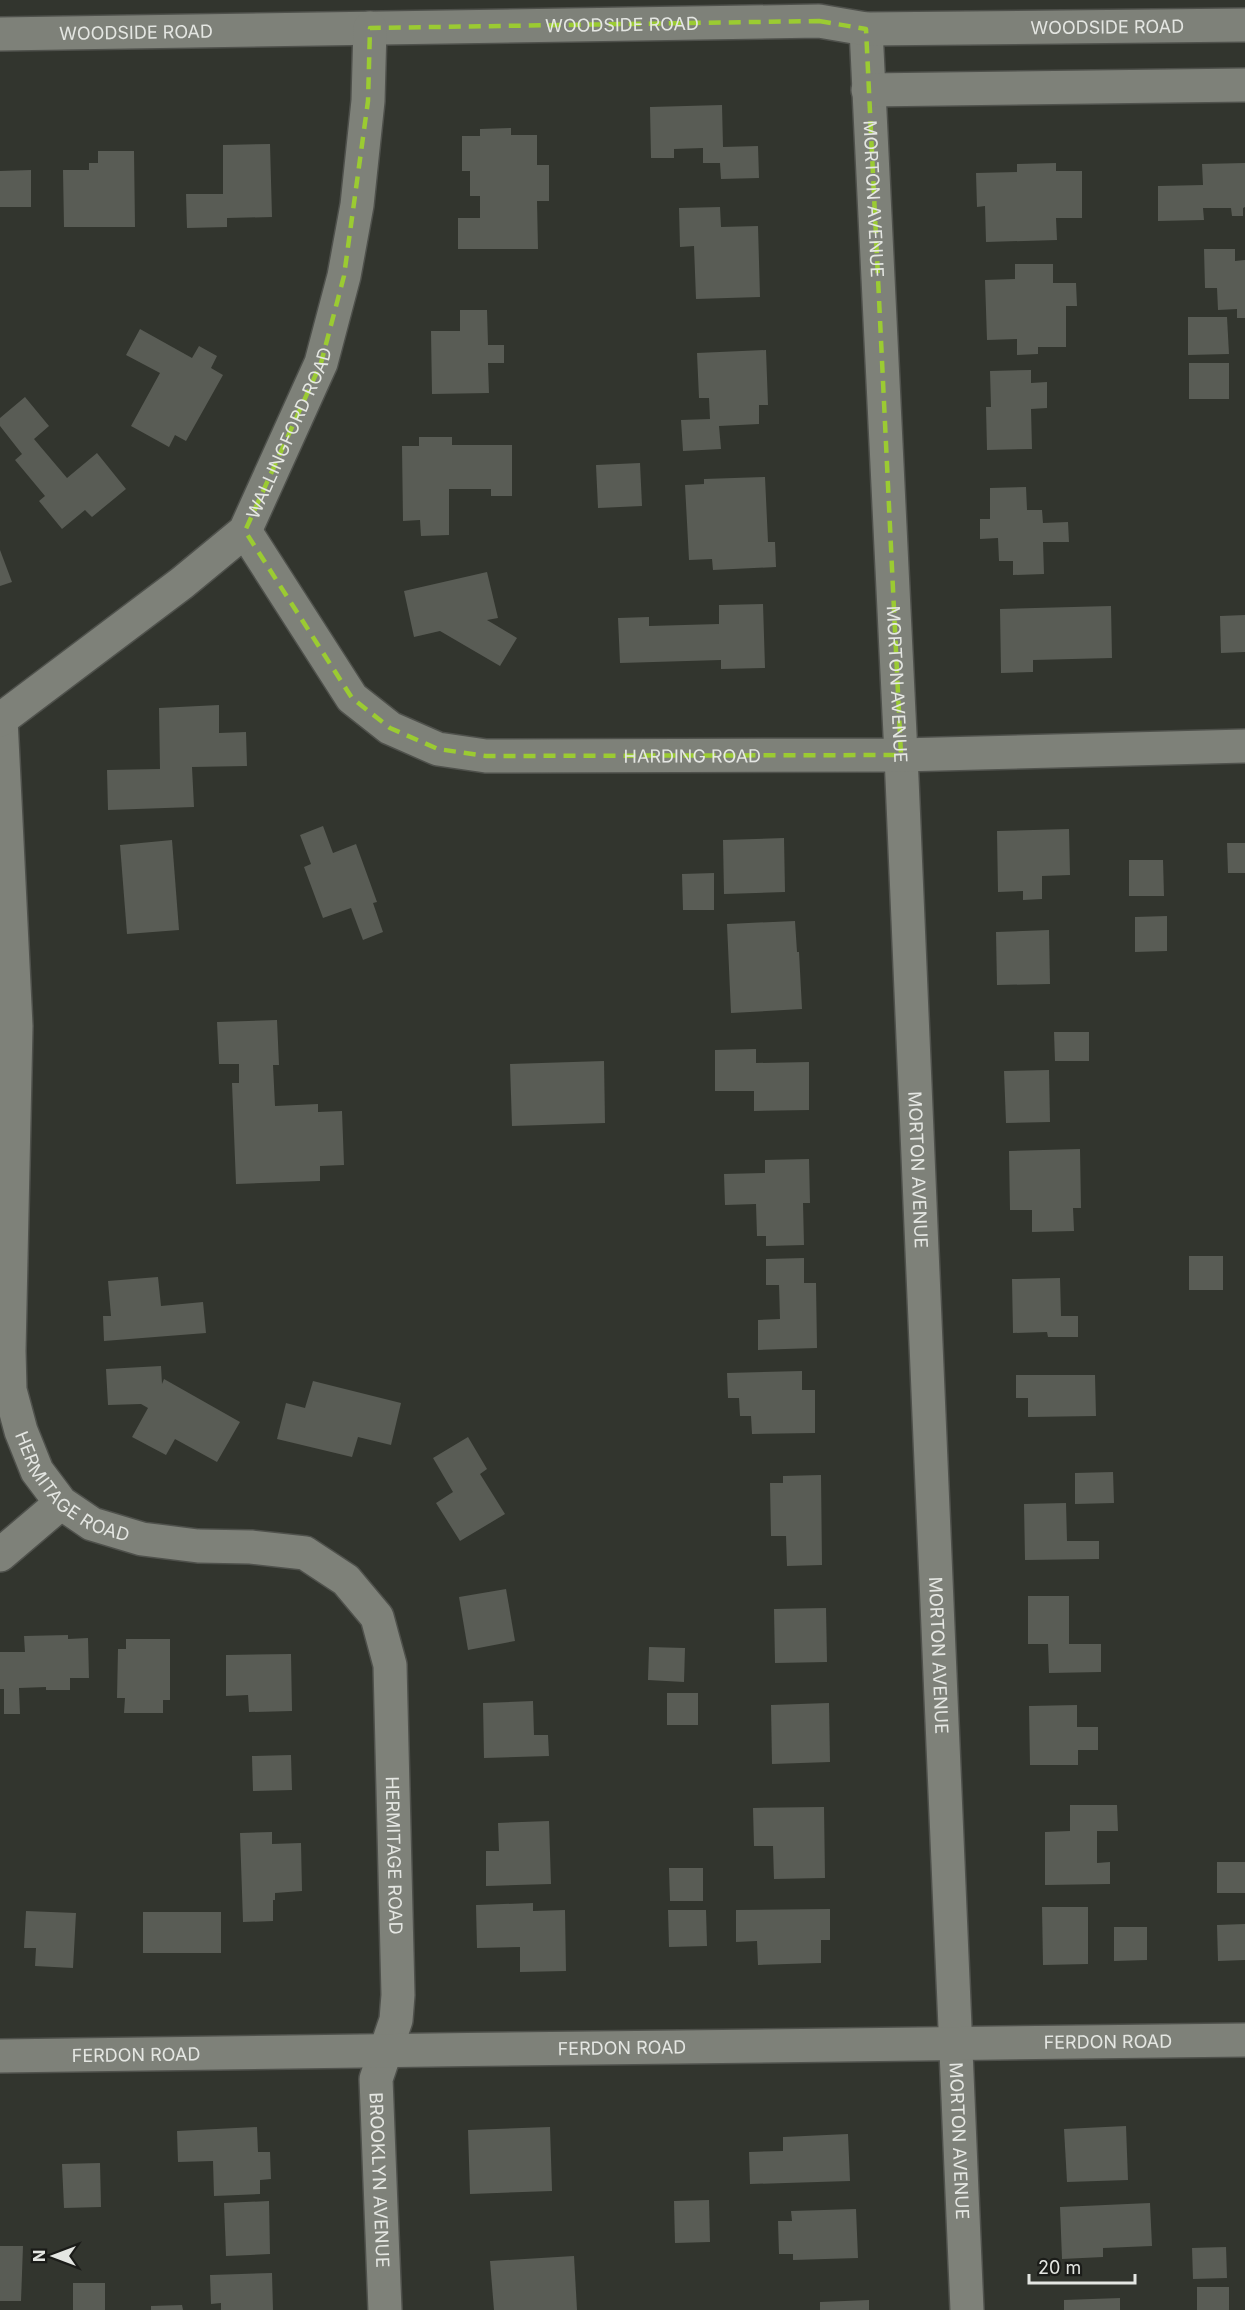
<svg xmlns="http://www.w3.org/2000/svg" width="1245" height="2310" viewBox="0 0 1245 2310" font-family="Inter,sans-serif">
	<rect width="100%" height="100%" fill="#32352e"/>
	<!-- building -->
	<g fill="#595c55">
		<polygon points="722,105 723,147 758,146 759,178 721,179 720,163 703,163 703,148 674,149 674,158 651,158 650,107"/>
		<polygon points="511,128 511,135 537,135 537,165 549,165 549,201 537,201 538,249 458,249 458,218 480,218 480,196 470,196 470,171 462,171 462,136 480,136 480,129"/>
		<polygon points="270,144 272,217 227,218 227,227 187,228 186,194 223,194 223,145"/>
		<polygon points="98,151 134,151 135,227 64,227 63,170 89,170 89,163 98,163"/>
		<polygon points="1056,163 1056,171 1082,171 1082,218 1056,218 1057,240 986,242 985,206 977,207 976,173 1017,172 1017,164"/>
		<polygon points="1245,163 1245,207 1243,208 1243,216 1232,216 1231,208 1203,208 1204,220 1158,221 1158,186 1203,185 1202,164"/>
		<polygon points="31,170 31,207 0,207 0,171"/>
		<polygon points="720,207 721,227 758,226 760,297 696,299 694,246 680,247 679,208"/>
		<polygon points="1204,249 1235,249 1235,261 1245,260 1245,318 1237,318 1237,309 1218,310 1217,288 1205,288"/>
		<polygon points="1015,264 1053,264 1053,283 1076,283 1077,306 1066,306 1066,347 1038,347 1038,354 1017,355 1017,339 987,340 985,280 1015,279"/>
		<polygon points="460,310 487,310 488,345 504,345 504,363 488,363 489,393 432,394 431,331 460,331"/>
		<polygon points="1188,317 1227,317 1229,354 1188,355"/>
		<polygon points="140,329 192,358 199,346 217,356 211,368 223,375 186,441 175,435 169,447 131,426 160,373 126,355"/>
		<polygon points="766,350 768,405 759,405 759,424 719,426 721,449 683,451 681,420 710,419 709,398 699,398 697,353"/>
		<rect x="1189" y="363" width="40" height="36"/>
		<polygon points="1031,370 1031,383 1047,382 1047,408 1031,409 1032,449 987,450 986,407 991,407 990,371"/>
		<polygon points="25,397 49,426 34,439 67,478 97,453 126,489 92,517 85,510 62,529 39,501 45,496 15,460 22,454 0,426 0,418"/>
		<polygon points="419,437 452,437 452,445 512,445 512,496 491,496 491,489 449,489 449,535 421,536 420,520 403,521 402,446 419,446"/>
		<polygon points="640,463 642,506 598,508 596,465"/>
		<polygon points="765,477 768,542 775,542 776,567 713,570 712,559 689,560 685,485 704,484 704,479"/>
		<polygon points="1026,487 1027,510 1042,510 1043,523 1068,522 1069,542 1043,542 1044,574 1013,575 1013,561 999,561 998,538 980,539 980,519 990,519 990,488"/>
		<polygon points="0,550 12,582 0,586"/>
		<polygon points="487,572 498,618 487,620 517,638 500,666 440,631 414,637 404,591"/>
		<polygon points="763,604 765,668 721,669 721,660 620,663 618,618 649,617 649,626 719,624 719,605"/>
		<polygon points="1111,606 1112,658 1033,660 1033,672 1001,673 1000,609"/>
		<polygon points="1245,615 1245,652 1221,653 1220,616"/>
		<polygon points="219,705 219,733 246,732 247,766 192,767 194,807 108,810 107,770 160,769 159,708"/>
		<polygon points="323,826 333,853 356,844 377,902 373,903 383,932 363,940 351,908 323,918 304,867 311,864 300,835"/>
		<polygon points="1069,829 1070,875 1042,876 1042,899 1023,900 1023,891 998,892 997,831"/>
		<polygon points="784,838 785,892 724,894 723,840"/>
		<polygon points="172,840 179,930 127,934 120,845"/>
		<polygon points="1227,843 1245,843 1245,873 1228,873"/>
		<polygon points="1129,860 1163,860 1164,896 1129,896"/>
		<polygon points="714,873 714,910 683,910 682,874"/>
		<polygon points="1167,916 1167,951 1135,952 1135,917"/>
		<polygon points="795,921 797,952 799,952 802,1009 731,1013 727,924"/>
		<polygon points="1049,930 1050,984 997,985 996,932"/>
		<polygon points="277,1020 279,1065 273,1065 275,1106 318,1104 318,1112 342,1111 344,1165 320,1166 320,1181 236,1184 232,1083 239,1083 239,1064 219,1064 217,1022"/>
		<polygon points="1054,1032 1089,1032 1089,1061 1055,1061"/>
		<polygon points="756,1049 756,1063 809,1062 809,1110 754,1111 754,1091 715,1091 715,1050"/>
		<polygon points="604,1061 605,1123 512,1126 510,1064"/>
		<polygon points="1049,1070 1050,1122 1006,1123 1004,1071"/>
		<polygon points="1080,1149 1081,1208 1073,1208 1074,1231 1032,1232 1032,1210 1010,1210 1009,1151"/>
		<polygon points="809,1159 810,1203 803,1203 804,1245 766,1246 766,1236 757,1236 756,1204 725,1205 724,1174 765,1173 765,1160"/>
		<rect x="1189" y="1256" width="34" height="34"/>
		<polygon points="804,1258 804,1283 816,1283 817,1348 758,1350 758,1320 780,1319 779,1285 766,1285 766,1259"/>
		<polygon points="158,1277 161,1306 203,1302 206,1333 104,1341 103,1316 111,1316 108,1281"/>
		<polygon points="1060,1278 1061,1316 1078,1316 1078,1337 1048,1337 1047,1332 1013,1333 1012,1279"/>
		<polygon points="161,1366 162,1384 164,1379 240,1422 217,1462 175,1439 166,1455 132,1437 148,1408 141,1404 108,1405 106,1369"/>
		<polygon points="802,1371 802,1390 815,1390 815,1433 752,1434 751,1416 740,1416 739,1398 728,1398 727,1373"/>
		<polygon points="1016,1375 1095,1375 1096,1416 1028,1417 1028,1398 1016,1398"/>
		<polygon points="313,1381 401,1403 391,1445 358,1437 352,1457 277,1439 286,1403 305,1408"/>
		<polygon points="468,1437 487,1469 480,1474 505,1514 460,1541 436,1503 453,1492 433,1458"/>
		<polygon points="1113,1472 1114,1503 1075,1504 1075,1473"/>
		<polygon points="821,1475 822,1565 787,1566 786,1536 771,1536 770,1483 783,1483 783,1476"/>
		<polygon points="1066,1503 1067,1541 1099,1541 1099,1559 1025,1560 1024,1504"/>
		<polygon points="506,1589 515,1641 468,1650 459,1597"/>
		<polygon points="1028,1596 1069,1596 1069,1644 1101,1644 1101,1672 1049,1673 1048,1644 1028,1644"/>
		<polygon points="826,1608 827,1662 775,1663 774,1609"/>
		<polygon points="68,1635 68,1639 88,1638 89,1678 70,1678 70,1690 46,1690 46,1687 19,1688 20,1714 4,1714 4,1689 0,1689 0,1652 25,1652 24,1636"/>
		<polygon points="126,1639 170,1639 170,1700 163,1700 163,1713 124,1713 125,1698 117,1698 118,1649 126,1649"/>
		<polygon points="649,1647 685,1648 684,1682 648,1680"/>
		<polygon points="291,1654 292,1711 249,1712 248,1695 226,1696 226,1655"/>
		<rect x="667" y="1693" width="31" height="32"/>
		<polygon points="533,1701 534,1735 548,1735 549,1756 484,1758 483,1703"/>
		<polygon points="829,1703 830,1762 772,1764 771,1705"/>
		<polygon points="1077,1705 1077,1727 1098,1727 1098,1750 1078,1750 1078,1765 1030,1765 1029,1706"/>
		<polygon points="291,1755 292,1790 253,1791 252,1756"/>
		<polygon points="1070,1805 1117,1805 1118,1831 1097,1831 1097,1863 1110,1862 1110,1884 1045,1885 1045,1832 1070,1831"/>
		<polygon points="824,1807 825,1878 774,1879 773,1846 754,1846 753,1808"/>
		<polygon points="549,1821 551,1884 486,1886 486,1851 499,1851 498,1823"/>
		<polygon points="272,1832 272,1844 301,1843 302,1891 275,1893 275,1900 273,1900 273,1921 243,1922 240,1833"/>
		<rect x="1217" y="1862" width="28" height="31"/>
		<polygon points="669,1868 703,1868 703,1901 670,1901"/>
		<polygon points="533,1903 533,1911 565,1910 566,1971 520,1972 520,1947 477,1948 476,1905"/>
		<polygon points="1042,1907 1088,1907 1088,1964 1043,1965"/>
		<polygon points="830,1909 830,1940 821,1940 821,1963 758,1965 757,1941 736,1942 736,1910"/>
		<polygon points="668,1910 706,1910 707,1946 669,1947"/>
		<polygon points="26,1911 76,1913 73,1968 35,1966 36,1948 24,1948"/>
		<rect x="143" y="1912" width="78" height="41"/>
		<polygon points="1245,1924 1245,1960 1218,1961 1217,1925"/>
		<polygon points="1114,1927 1147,1927 1147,1960 1114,1961"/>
		<polygon points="1126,2126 1128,2180 1067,2182 1064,2129"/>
		<polygon points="257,2127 258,2152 270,2152 271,2179 260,2180 260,2194 214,2196 213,2161 178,2162 177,2131"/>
		<polygon points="550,2127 552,2191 470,2194 468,2130"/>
		<polygon points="848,2134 850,2181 750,2184 749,2152 783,2151 783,2137"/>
		<polygon points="100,2163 101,2207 64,2208 62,2164"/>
		<polygon points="709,2200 710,2242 675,2243 674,2201"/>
		<polygon points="269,2201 270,2254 226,2256 224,2203"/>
		<polygon points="1150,2203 1152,2246 1103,2248 1103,2257 1062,2259 1060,2207"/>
		<polygon points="856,2209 858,2258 793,2260 793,2254 779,2254 778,2221 792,2221 791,2211"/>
		<polygon points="0,2246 23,2246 21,2301 0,2301"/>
		<polygon points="1226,2247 1227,2278 1193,2279 1192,2248"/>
		<polygon points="574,2256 577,2310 494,2310 490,2261"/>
		<polygon points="272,2273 273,2310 221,2310 221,2303 211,2304 210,2275"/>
		<rect x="73" y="2283" width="32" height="27"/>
		<rect x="1197" y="2287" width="32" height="23"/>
		<polygon points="1120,2298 1120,2310 1064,2310 1064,2300"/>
		<polygon points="869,2300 869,2310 820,2310 820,2302"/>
		<polygon points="182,2305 183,2310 151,2310 151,2306"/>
	</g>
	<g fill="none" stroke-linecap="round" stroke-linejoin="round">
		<!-- minor casing -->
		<g stroke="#4f514c" stroke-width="36">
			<g id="minor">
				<path id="s1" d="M 866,29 L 901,755 L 967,2310"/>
				<path id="s2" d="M 0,34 L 819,21 L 866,29 L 1245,25"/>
				<polyline points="868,90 1245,85"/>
				<path id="s3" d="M 245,531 L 352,698 L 390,728 L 438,749 L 486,756 L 901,755 L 1245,746"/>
				<path id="s4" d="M 1,719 L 16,1026 L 9,1351 L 10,1390 L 21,1431 L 37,1471 L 61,1503 L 92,1524 L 142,1539 L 198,1546 L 251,1547 L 305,1553 L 346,1580 L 377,1617 L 390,1665 L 398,1995 L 396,2020 L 376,2079 L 385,2310"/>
				<path id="s5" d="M 0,720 L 182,583 L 245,531 L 321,363 L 344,276 L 357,205 L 368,101 L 370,28"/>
				<polyline points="0,1555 61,1503"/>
				<path id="s6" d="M 0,2056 C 415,2051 830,2043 1245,2040"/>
			</g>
		</g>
		<!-- minor -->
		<use href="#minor" stroke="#7e8179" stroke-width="33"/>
	</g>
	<!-- marked area -->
	<path fill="none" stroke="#9bcb32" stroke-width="4.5" stroke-dasharray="12 8" stroke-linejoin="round" d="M 819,21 L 866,29 L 901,755 L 486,756 L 438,749 L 390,728 L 352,698 L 245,531 L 321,363 L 344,276 L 368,101 L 370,28 Z"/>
	<g text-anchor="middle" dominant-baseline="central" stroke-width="6" stroke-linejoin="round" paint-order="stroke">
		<!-- street labels -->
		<g font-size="18" fill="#e4e6e2" stroke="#1b1c19">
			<text stroke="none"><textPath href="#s2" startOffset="622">WOODSIDE ROAD</textPath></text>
			<text stroke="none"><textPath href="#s2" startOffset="1108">WOODSIDE ROAD</textPath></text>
			<text stroke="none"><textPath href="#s2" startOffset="136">WOODSIDE ROAD</textPath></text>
			<text stroke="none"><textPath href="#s1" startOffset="170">MORTON AVENUE</textPath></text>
			<text stroke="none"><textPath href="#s5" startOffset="417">WALLINGFORD ROAD</textPath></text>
			<text stroke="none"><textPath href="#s1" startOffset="656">MORTON AVENUE</textPath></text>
			<text stroke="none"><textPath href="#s3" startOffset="554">HARDING ROAD</textPath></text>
			<text stroke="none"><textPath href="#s1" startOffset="1142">MORTON AVENUE</textPath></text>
			<text stroke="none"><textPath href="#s4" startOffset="794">HERMITAGE ROAD</textPath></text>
			<text stroke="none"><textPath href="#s1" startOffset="1628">MORTON AVENUE</textPath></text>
			<text stroke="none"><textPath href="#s4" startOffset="1388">HERMITAGE ROAD</textPath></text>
			<text stroke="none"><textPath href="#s6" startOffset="1108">FERDON ROAD</textPath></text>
			<text stroke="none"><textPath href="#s6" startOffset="622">FERDON ROAD</textPath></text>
			<text stroke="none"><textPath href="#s6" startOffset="136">FERDON ROAD</textPath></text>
			<text stroke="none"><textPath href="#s1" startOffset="2114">MORTON AVENUE</textPath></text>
			<text stroke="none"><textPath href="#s4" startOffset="1716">BROOKLYN AVENUE</textPath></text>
		</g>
	</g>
	<!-- north arrow -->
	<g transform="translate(54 2256) rotate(270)" stroke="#1b1c19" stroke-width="4.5" paint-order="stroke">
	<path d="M0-4.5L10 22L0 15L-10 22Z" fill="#e4e6e2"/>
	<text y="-9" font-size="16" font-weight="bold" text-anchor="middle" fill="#e4e6e2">N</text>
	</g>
	<!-- scale -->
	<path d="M1029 2274v9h106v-9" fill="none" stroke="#e4e6e2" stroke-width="3"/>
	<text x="1038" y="2274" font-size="18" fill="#e4e6e2" stroke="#1b1c19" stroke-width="4.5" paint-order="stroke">20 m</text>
</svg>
